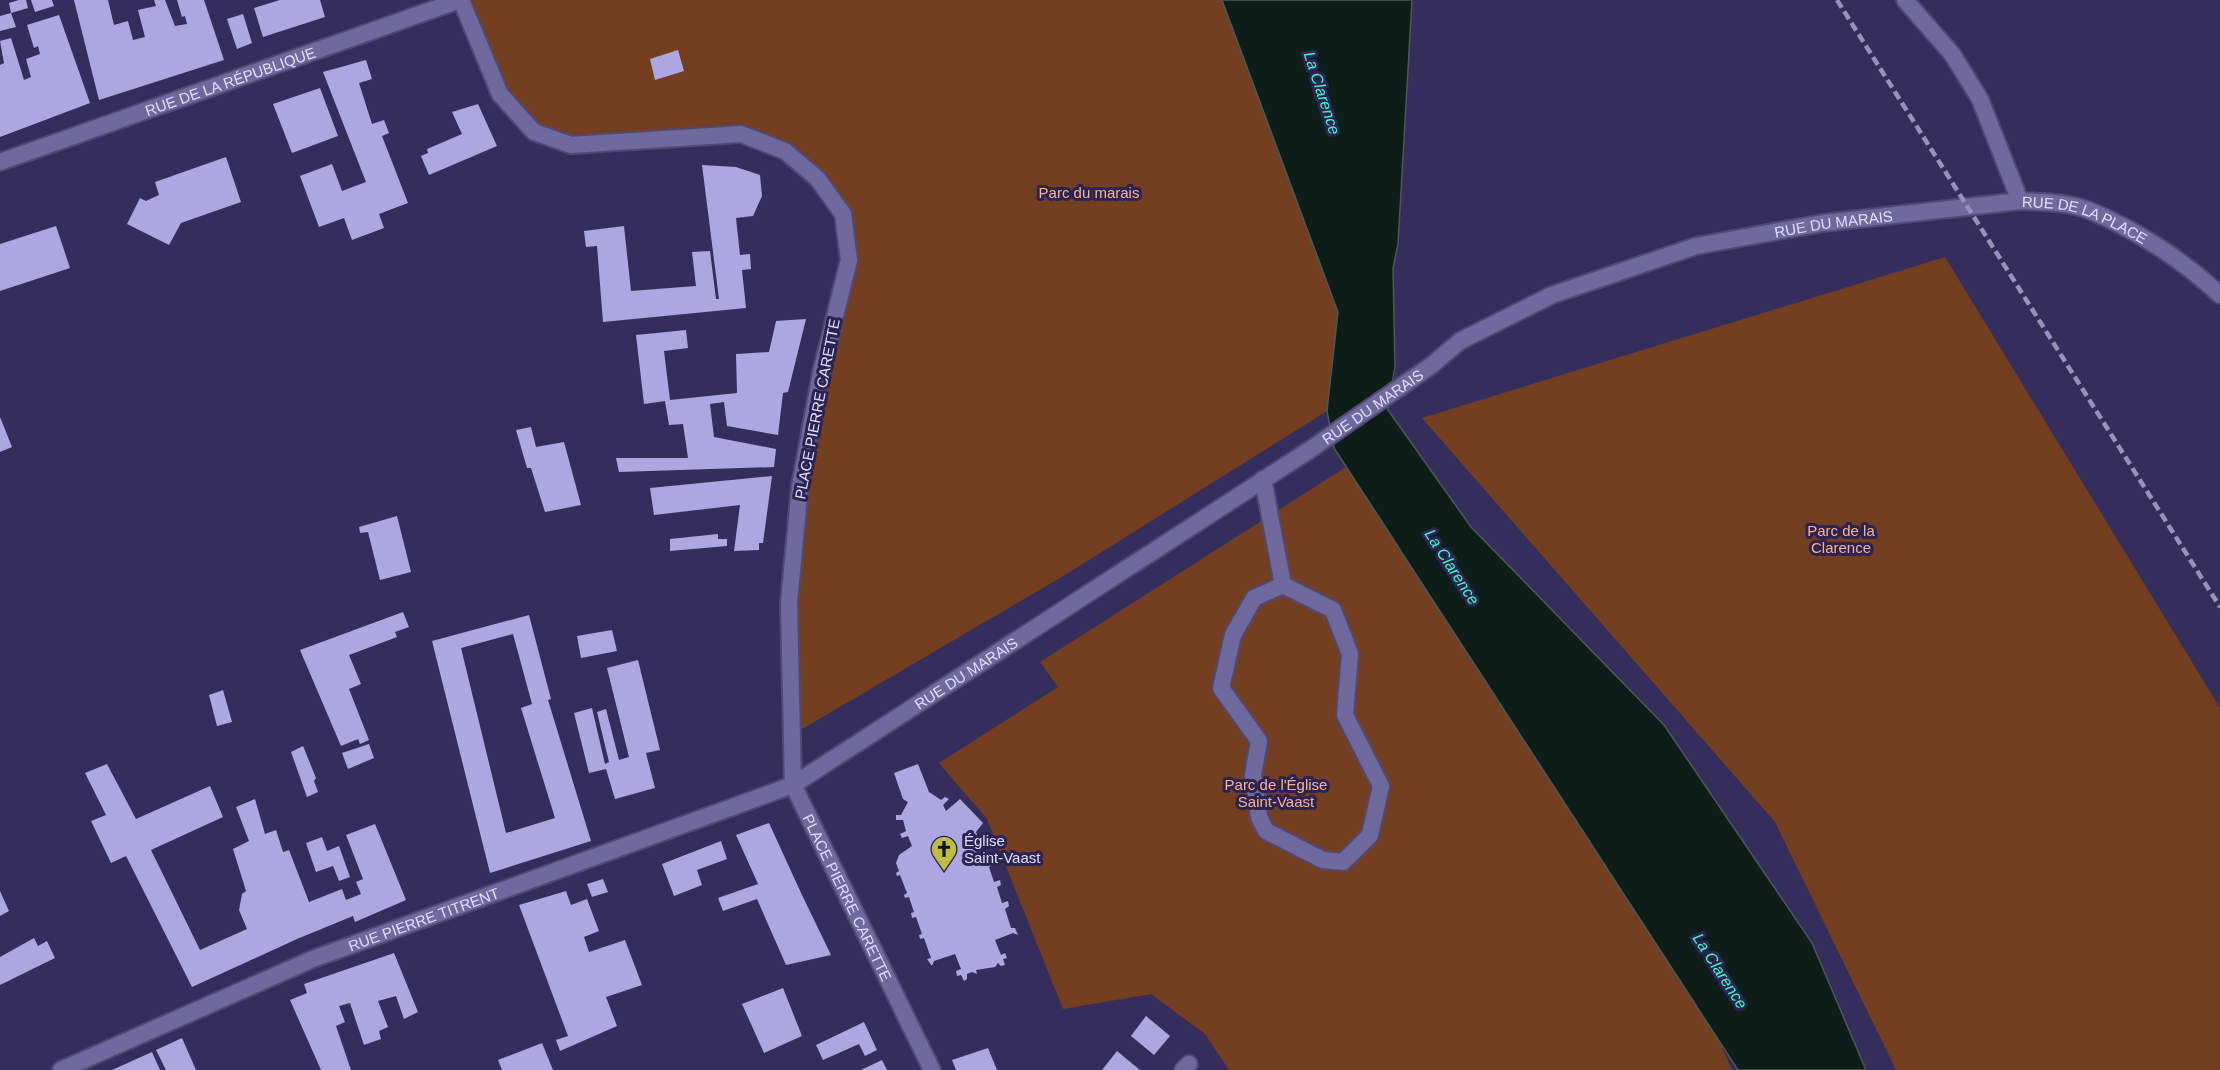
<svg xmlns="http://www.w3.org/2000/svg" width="2220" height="1070" viewBox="0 0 2220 1070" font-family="Helvetica,sans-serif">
	<rect width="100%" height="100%" fill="#352e5d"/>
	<!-- green -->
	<g fill="#743e20">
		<polygon points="461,0 1222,0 1338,312 1327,411 1065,575 792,735 800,486 849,260 843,214 817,178 741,134 571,145 534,132 500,94"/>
		<polygon points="1945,257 2220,708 2220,1070 1896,1070 1775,822 1422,418"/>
		<polygon points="1346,467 1719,1041 1732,1070 1229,1070 1205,1034 1151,994 1063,1009 987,819 939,763 1058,687 1040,662"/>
	</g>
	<!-- water -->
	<polygon fill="#0c1e17" stroke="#4c585c" stroke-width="1.5" points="1222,0 1412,0 1398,244 1393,268 1395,366 1388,410 1471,527 1664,725 1812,943 1866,1070 1738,1070 1334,448 1327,411 1338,312"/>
	<!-- building -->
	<g fill="#ada7e1" fill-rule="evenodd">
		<polygon points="19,0 26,0 28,8 11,13 9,3"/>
		<polygon points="31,0 52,0 54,6 35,12"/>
		<polygon points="74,0 108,0 114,25 128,21 133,40 145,37 138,10 156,6 154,0 165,0 175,26 187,24 185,16 182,17 177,0 204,0 224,60 99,100"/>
		<polygon points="280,0 320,0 325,17 263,37 254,8"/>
		<polygon points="11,13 16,27 0,31 0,16"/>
		<polygon points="243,14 252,43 237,49 227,19"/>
		<polygon points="59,15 90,103 0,137 0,65 4,63 0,41 11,38 24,80 31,77 26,59 40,54 38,46 34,48 27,25"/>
		<polygon points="678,50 684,71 655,80 650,59"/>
		<polygon points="366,60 372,79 359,83 372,124 384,120 389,133 382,136 408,203 379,214 384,228 352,240 344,218 319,227 300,176 332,164 342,191 366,182 323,72"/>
		<polygon points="320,88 338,136 292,153 273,104"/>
		<polygon points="478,104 497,146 429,175 421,156 428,153 427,149 462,134 452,112"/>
		<polygon points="226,157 241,202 181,223 169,245 127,224 140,198 146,201 159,195 155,182"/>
		<polygon points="702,165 736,167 760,175 762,196 753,216 736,218 740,255 750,254 751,269 742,270 746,308 603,322 597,246 586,247 584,231 624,226 631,291 696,286 692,252 710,251 716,299 719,299"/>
		<polygon points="56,226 70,268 0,291 0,244"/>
		<polygon points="806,319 788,392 783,393 778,435 727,426 724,402 710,404 714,437 776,449 774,467 619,472 616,458 688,458 683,424 669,425 665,401 644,404 636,335 686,330 688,348 664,351 670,400 737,393 736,354 769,352 776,321"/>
		<polygon points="0,417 12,447 0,452"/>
		<polygon points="531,427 536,447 564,442 581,505 545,512 531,468 527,468 516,430"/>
		<polygon points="772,476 763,543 759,543 759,550 734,551 740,505 654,515 650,488"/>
		<polygon points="397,516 411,572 380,580 368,532 360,533 359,527"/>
		<polygon points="718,534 718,539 727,539 727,546 670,551 670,539"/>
		<polygon points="403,612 409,627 395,632 397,637 349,655 361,684 349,689 369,740 360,744 358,739 341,746 300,650"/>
		<path d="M 529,615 L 551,699 L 548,700 L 591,841 L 490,873 L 432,641 ZM 513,634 L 532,704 L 521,708 L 555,818 L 506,833 L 461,648 Z"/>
		<polygon points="612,630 617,651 581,658 577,636"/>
		<polygon points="638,660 660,750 646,753 655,788 615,799 606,769 589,773 574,713 592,708 605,764 609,762 597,712 606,709 619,760 629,757 607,668"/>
		<polygon points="223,690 232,722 217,726 209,695"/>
		<polygon points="369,744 374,758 348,769 342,753"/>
		<polygon points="303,746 316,778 314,781 318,792 307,797 291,752"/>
		<polygon points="107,764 136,819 210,786 223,817 151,850 200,950 247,929 239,910 242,894 246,891 233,849 249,841 236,807 255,799 265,834 276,830 283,852 289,850 309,902 342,889 346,900 361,894 356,882 363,879 346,835 375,824 406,900 355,922 353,916 297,939 192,987 126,856 111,863 91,821 106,815 85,773"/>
		<polygon points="918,764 929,792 941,800 945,797 949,799 943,805 946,811 960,799 983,823 976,832 979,841 984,839 985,842 981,844 987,862 992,860 994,864 989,867 994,882 1000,880 1001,885 997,887 1002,903 1008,901 1009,906 1005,909 1011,928 1015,928 1018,935 1013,933 995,940 1001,955 1005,953 1007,958 1003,959 1005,965 1001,966 998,963 995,967 976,970 977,974 972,972 967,974 967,979 964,981 961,975 957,976 956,971 961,969 955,954 934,961 932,966 927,959 931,958 924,938 920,939 919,935 922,934 916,917 912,918 911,913 914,912 909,897 905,898 904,895 907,893 900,875 897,876 896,873 899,871 896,863 899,855 912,846 908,836 902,838 900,834 906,831 903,820 896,820 896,815 901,815 908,802 903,799 894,773"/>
		<polygon points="769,823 802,895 831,955 786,965 757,899 723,911 718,898 758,884 736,835"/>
		<polygon points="322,837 327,851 339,846 350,877 339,881 333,866 316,872 306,843"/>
		<polygon points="721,841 727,859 697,870 702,885 674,896 662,864"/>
		<polygon points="603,879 608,892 592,897 587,884"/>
		<polygon points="0,891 9,911 0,916"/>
		<polygon points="566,891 571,905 587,899 599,931 584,937 589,952 625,940 642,985 606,997 617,1026 560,1051 556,1040 568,1036 519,905"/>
		<polygon points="34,938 38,946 47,941 55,958 0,985 0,957"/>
		<polygon points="394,953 418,1012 404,1019 396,996 378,1001 388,1027 379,1031 381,1039 364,1045 350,1003 339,1006 345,1022 336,1026 351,1070 321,1070 290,1000 307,993 304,984"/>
		<polygon points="783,988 802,1036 764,1053 742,1004"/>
		<polygon points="1146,1016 1170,1036 1154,1055 1131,1036"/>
		<polygon points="864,1022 877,1050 865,1056 859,1044 823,1060 816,1045"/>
		<polygon points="182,1038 196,1070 166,1070 156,1050"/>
		<polygon points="542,1043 553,1070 502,1070 498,1060"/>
		<polygon points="988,1048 997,1070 956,1070 952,1060"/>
		<polygon points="1117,1051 1140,1070 1102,1070"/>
		<polygon points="152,1052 160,1070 112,1070"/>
		<polygon points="882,1060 887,1070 861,1070"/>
	</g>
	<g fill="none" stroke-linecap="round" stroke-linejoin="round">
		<!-- service casing -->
		<g stroke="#514972" stroke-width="20">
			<polyline id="service" points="1263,479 1283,585 1333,610 1350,654 1345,715 1381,786 1370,835 1343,862 1323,860 1266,831 1259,817 1253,775 1259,741 1221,688 1233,635 1254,598 1283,585"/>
		</g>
		<!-- minor casing -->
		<g stroke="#514972" stroke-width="20">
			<g id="minor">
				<path id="s1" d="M 461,0 L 500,94 L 534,132 L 571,145 L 741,134 L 785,151 L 817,178 L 843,214 L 849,260 L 821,373 L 800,486 L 789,603 L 793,785 L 932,1070"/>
				<polyline points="1905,0 1952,54 1980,99 2020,201"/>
				<path id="s2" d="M 0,162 L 460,0"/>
				<path id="s3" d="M 61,1070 L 313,959 L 793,785 L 1308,451 L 1432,365 L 1460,341 L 1552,295 L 1696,246 L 1823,223 L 2020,201 C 2042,202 2067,202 2088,210 C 2135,229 2183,260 2220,295"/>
				<polyline points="1183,1070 1189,1064"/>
			</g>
		</g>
		<!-- service -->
		<use href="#service" stroke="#6f699e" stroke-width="16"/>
		<!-- minor -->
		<use href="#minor" stroke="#6f699e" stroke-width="16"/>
		<!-- rail -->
		<polyline stroke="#9792b8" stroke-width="4.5" stroke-dasharray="9 4.5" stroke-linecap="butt" points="1837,0 2220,607"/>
	</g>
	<!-- icons -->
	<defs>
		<g id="church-pin" transform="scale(1.35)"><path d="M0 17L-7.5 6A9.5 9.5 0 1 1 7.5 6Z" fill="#c0be41" stroke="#2b2352"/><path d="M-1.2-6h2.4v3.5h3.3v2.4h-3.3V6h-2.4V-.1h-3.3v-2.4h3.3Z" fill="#111"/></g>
	</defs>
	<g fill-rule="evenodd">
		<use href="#church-pin" x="944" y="849"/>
	</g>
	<g text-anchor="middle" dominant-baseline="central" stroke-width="6" stroke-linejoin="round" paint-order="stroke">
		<!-- street labels -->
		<g font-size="15" fill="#e1dffd" stroke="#2b2352">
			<text stroke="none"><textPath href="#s2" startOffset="244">RUE DE LA RÉPUBLIQUE</textPath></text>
			<text stroke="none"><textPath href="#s3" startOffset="2238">RUE DE LA PLACE</textPath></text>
			<text stroke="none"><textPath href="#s3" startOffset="1982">RUE DU MARAIS</textPath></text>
			<text stroke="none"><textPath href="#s3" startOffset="1478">RUE DU MARAIS</textPath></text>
			<text transform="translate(817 409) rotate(-79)">PLACE PIERRE CARETTE</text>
			<text stroke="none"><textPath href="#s3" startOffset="992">RUE DU MARAIS</textPath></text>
			<text stroke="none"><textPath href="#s1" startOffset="1198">PLACE PIERRE CARETTE</textPath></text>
			<text stroke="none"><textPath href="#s3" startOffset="393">RUE PIERRE TITRENT</textPath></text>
		</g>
		<!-- park labels -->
		<g font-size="15" fill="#fab28c" stroke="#2b2352">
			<text x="1089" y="192">Parc du marais</text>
			<text x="1841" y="530">Parc de la<tspan x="1841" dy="17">Clarence</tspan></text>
			<text x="1276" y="784">Parc de l'Église<tspan x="1276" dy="17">Saint-Vaast</tspan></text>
		</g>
		<!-- poi labels -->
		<g font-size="15" fill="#e1dffd" stroke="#2b2352" text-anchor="start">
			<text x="964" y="840">Église<tspan x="964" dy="17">Saint-Vaast</tspan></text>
		</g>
		<!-- water labels -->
		<g font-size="16" font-style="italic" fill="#3efac4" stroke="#2b2352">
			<text transform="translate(1322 93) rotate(72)">La Clarence</text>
			<text transform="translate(1452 567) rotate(57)">La Clarence</text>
			<text transform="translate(1720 971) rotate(57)">La Clarence</text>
		</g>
	</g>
</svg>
